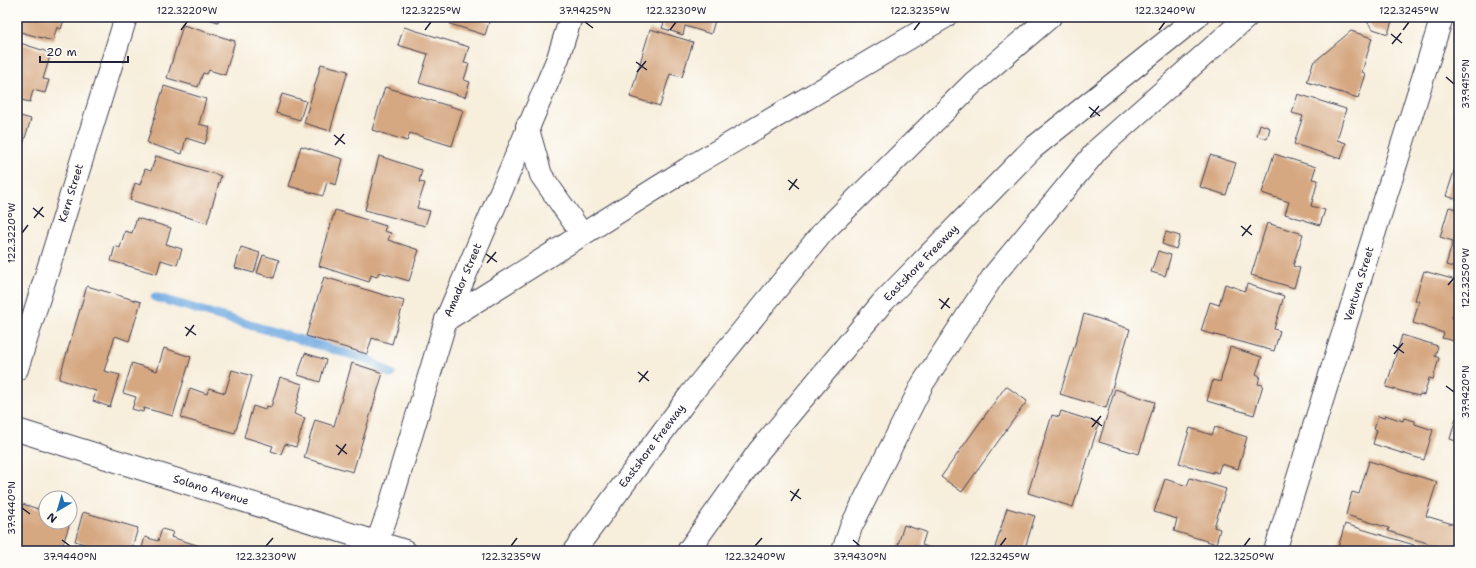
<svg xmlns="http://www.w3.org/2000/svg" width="1476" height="568" viewBox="0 0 1476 568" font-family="'Shantell Sans',sans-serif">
	<rect width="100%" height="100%" fill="#fdfcf7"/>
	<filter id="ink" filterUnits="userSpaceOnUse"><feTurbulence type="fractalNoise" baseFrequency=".025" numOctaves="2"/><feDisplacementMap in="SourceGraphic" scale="8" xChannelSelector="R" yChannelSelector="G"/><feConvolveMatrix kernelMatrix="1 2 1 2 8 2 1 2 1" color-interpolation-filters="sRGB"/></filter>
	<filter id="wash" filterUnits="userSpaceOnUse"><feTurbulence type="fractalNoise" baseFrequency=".012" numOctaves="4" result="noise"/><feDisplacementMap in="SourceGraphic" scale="16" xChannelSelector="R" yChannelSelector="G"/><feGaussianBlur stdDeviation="0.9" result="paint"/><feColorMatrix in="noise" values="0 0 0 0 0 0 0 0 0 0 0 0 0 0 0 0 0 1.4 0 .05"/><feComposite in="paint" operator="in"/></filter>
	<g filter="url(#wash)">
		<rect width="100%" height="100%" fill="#f7eedc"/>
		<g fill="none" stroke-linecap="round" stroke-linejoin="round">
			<!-- stream -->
			<polyline stroke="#71aae1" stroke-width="9" points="155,297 369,360 391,374"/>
		</g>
		<g id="blocks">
			<!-- building -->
			<g fill="#d6a882">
				<polygon points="17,17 63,17 62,20 64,20 61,29 57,27 53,41 17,31"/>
				<polygon points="202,17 219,17 218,22"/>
				<polygon points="453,17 476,17 489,22 485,35 450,24"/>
				<polygon points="658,17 716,17 711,34 685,26 683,35 662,28 665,20"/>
				<polygon points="1366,17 1393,17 1388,34 1373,29 1364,18"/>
				<polygon points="183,25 235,41 225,75 209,70 207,74 203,73 198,87 167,78"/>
				<polygon points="404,27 469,47 464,63 469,64 464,80 470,82 465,97 419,83 428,54 398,45"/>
				<polygon points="650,29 693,42 682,77 670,74 660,106 630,97"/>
				<polygon points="1351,31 1372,38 1362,72 1366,74 1358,98 1307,82 1313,63"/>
				<polygon points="17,42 51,53 43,79 49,80 45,93 33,90 30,102 17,99"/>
				<polygon points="321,64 348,71 330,131 304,123"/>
				<polygon points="164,86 206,99 199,124 210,127 205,144 186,138 182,154 147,143"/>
				<polygon points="385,87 463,110 452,146 410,133 407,141 372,130"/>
				<polygon points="282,94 306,101 300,120 276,113"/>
				<polygon points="1298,94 1346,109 1337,140 1346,143 1341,159 1294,144 1303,116 1292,113"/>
				<polygon points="17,115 31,119 17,163"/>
				<polygon points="1260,124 1270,128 1267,139 1257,136"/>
				<polygon points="301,146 343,159 336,185 327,182 323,196 289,186"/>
				<polygon points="1274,154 1316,167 1312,179 1318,180 1311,206 1325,210 1320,225 1285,214 1289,202 1262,193"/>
				<polygon points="1210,155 1236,163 1226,195 1200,187"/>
				<polygon points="156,156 221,176 207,223 130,200 135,183 140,185 145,169 151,171"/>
				<polygon points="379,156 422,170 419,182 425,183 417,208 430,211 425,226 365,210"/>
				<polygon points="1459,156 1459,200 1446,196"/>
				<polygon points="1449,207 1459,210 1459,269 1446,265 1453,241 1440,237"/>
				<polygon points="335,210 386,226 384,231 391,233 388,240 419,250 409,281 379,272 377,277 371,275 369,282 319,266"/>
				<polygon points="137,218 171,228 166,244 182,249 177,265 161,260 157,274 111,261 115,246 120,248 125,231 132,233"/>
				<polygon points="1267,223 1303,234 1293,266 1300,268 1294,288 1251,275"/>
				<polygon points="1166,232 1180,236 1176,249 1162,244"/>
				<polygon points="241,247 260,253 254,273 235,268"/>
				<polygon points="1158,251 1171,255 1165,276 1151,272"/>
				<polygon points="263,255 279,260 274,278 257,273"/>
				<polygon points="1424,271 1459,281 1459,302 1457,301 1452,318 1459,320 1458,342 1442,338 1444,333 1413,323 1419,301 1415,300"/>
				<polygon points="324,277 404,301 392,344 372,338 367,354 306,336"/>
				<polygon points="1225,284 1245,291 1247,284 1284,296 1274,329 1280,331 1274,351 1201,331 1210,302 1219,305"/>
				<polygon points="87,286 141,302 129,341 115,336 104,371 120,375 110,407 93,401 96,391 59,379"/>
				<polygon points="1084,314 1130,329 1106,408 1060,394"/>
				<polygon points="1402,335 1438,346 1435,356 1439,358 1433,379 1429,378 1424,395 1420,394 1419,396 1386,387"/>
				<polygon points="1230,347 1262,357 1256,374 1260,376 1258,384 1263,385 1254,415 1207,401 1213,380 1220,382"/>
				<polygon points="164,348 191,357 173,416 144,408 143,412 132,409 136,397 123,393 132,363 157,371"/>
				<polygon points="305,353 326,360 320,382 298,375"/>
				<polygon points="352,363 383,373 353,472 304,458 315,420 334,426"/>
				<polygon points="232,370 252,376 235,433 181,418 190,388 207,394 209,388 225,393"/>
				<polygon points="280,377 302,384 294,414 305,418 296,447 285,444 281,454 271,451 273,446 244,437 253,406 265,410 266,406 271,407"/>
				<polygon points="1006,386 1027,401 962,492 941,477"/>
				<polygon points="1115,389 1155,402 1139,454 1099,442"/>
				<polygon points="1061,411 1099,423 1073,507 1028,493 1052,415 1059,417"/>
				<polygon points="1385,415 1403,421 1404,418 1415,421 1415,424 1433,430 1424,460 1373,444 1377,430 1374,429 1378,416 1384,418"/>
				<polygon points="1456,418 1459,419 1459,442 1450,439"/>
				<polygon points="1215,427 1247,437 1238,469 1221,464 1218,473 1213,471 1213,473 1179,463 1190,428 1212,435"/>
				<polygon points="1369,461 1437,482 1426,516 1459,526 1459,551 1453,551 1388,531 1389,528 1346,515 1352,492 1359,494"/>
				<polygon points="1190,478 1226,489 1214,527 1220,529 1216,544 1174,531 1177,519 1154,512 1165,479 1187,486"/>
				<polygon points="40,503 46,505 46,522 70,522 61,551 43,548 42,551 17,550 17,523 23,504 38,509"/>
				<polygon points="1007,508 1035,516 1024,551 994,551"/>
				<polygon points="83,512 138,528 131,551 88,551 90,546 75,541"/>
				<polygon points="1345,524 1414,545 1412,551 1337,551"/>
				<polygon points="904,525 926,532 922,545 939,551 896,551"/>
				<polygon points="162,529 173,532 171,537 200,546 198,551 141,551 145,537 158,541"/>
			</g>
		</g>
	</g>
	<g filter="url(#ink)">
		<use href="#blocks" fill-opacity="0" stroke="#424153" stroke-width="1"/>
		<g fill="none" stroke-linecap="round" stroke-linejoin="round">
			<!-- minor casing -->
			<g stroke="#424153" stroke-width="24">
				<g id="minor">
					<polyline points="17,369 126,17"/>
					<polyline points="1275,551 1442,17"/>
				</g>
			</g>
			<!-- tertiary casing -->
			<g stroke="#424153" stroke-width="24">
				<g id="tertiary">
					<polyline points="17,430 405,551"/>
					<polyline points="374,551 388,512 446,320 558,58 571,17"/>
				</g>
			</g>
			<!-- motorway casing -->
			<g stroke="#424153" stroke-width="24">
				<g id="motorway">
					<polyline points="527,126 541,175 582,234"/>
					<polyline points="446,320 687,169 945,17"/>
					<polyline points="574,551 690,395 823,232 974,82 1050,17"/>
					<polyline points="688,551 759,451 882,303 1033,148 1197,17"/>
					<polyline points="843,551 851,527 923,383 994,275 1098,149 1247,17"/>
				</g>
			</g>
			<!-- minor -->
			<use href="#minor" stroke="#fff" stroke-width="22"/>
			<!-- tertiary -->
			<use href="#tertiary" stroke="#fff" stroke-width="22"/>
			<!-- motorway -->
			<use href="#motorway" stroke="#fff" stroke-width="22"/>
		</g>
	</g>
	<!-- ticks -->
	<path fill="none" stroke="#22223b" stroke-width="1.5" d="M 585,22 L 593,28M 181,30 L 187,22M 425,30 L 431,22M 670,30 L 676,22M 914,30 L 920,22M 1159,30 L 1165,22M 1403,30 L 1409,22M 1391,34 L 1402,43M 1392,44 L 1401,33M 636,62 L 647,70M 637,72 L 646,61M 1446,77 L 1454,84M 1089,107 L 1100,116M 1090,117 L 1099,106M 334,135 L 345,144M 335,145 L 344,134M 788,180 L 799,189M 789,190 L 797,179M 33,208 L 44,217M 34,218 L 43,207M 1241,226 L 1252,235M 22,233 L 28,225M 1242,236 L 1251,225M 486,254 L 497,262M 487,263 L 496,252M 1448,285 L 1454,278M 939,299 L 950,308M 941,309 L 949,298M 185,327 L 196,335M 186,336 L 194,325M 1393,345 L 1404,353M 1394,354 L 1403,343M 638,372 L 649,381M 639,382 L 648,371M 1446,386 L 1454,392M 1091,418 L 1102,426M 1092,427 L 1101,416M 336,445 L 347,454M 338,455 L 346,444M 790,491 L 801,499M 791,501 L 799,489M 22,508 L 30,514M 62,540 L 70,546M 853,540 L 860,546M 266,546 L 273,538M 511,546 L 517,538M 755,546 L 762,538M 1000,546 L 1006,538M 1244,546 L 1250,538"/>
	<g text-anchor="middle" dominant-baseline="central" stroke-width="3" stroke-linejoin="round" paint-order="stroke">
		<!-- street labels -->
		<g font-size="11" fill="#22223b" stroke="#fdfcf7">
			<text transform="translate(71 193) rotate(-73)">Kern Street</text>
			<text transform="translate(921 263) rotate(-46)">Eastshore Freeway</text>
			<text transform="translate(463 280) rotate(-67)">Amador Street</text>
			<text transform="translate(1359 284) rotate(-73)">Ventura Street</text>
			<text transform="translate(652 446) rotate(-53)">Eastshore Freeway</text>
			<text transform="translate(211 490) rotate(17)">Solano Avenue</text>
		</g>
	</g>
	<!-- margin -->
	<rect width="1476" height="568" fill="none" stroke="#fdfcf7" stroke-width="44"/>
	<!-- north arrow -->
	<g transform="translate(58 510) rotate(218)"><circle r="19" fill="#fdfcf7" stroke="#a5a5ac"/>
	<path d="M0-3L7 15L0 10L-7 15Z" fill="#1f6fb2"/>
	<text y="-6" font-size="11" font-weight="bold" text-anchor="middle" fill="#22223b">N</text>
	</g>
	<!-- scale -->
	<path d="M40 56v6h88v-6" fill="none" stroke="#22223b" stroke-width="2"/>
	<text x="46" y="56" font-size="12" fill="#22223b" stroke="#fdfcf7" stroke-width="3" paint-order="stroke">20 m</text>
	<rect x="22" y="22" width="1432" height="524" fill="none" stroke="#22223b" stroke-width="1.5"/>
	<g font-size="10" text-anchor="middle" fill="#22223b">
		<text x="187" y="14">122.3220°W</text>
		<text x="431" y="14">122.3225°W</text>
		<text x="585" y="14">37.9425°N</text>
		<text x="676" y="14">122.3230°W</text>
		<text x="920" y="14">122.3235°W</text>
		<text x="1165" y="14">122.3240°W</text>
		<text x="1409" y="14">122.3245°W</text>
		<text transform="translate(1465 84) rotate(-90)" y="4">37.9415°N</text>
		<text transform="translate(11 233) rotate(-90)" y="4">122.3220°W</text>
		<text transform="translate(1465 278) rotate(-90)" y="4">122.3250°W</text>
		<text transform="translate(1465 392) rotate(-90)" y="4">37.9420°N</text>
		<text transform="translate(11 508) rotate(-90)" y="4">37.9440°N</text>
		<text x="70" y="560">37.9440°N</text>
		<text x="266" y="560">122.3230°W</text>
		<text x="511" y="560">122.3235°W</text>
		<text x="755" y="560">122.3240°W</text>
		<text x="860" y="560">37.9430°N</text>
		<text x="1000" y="560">122.3245°W</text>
		<text x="1244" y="560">122.3250°W</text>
	</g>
</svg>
